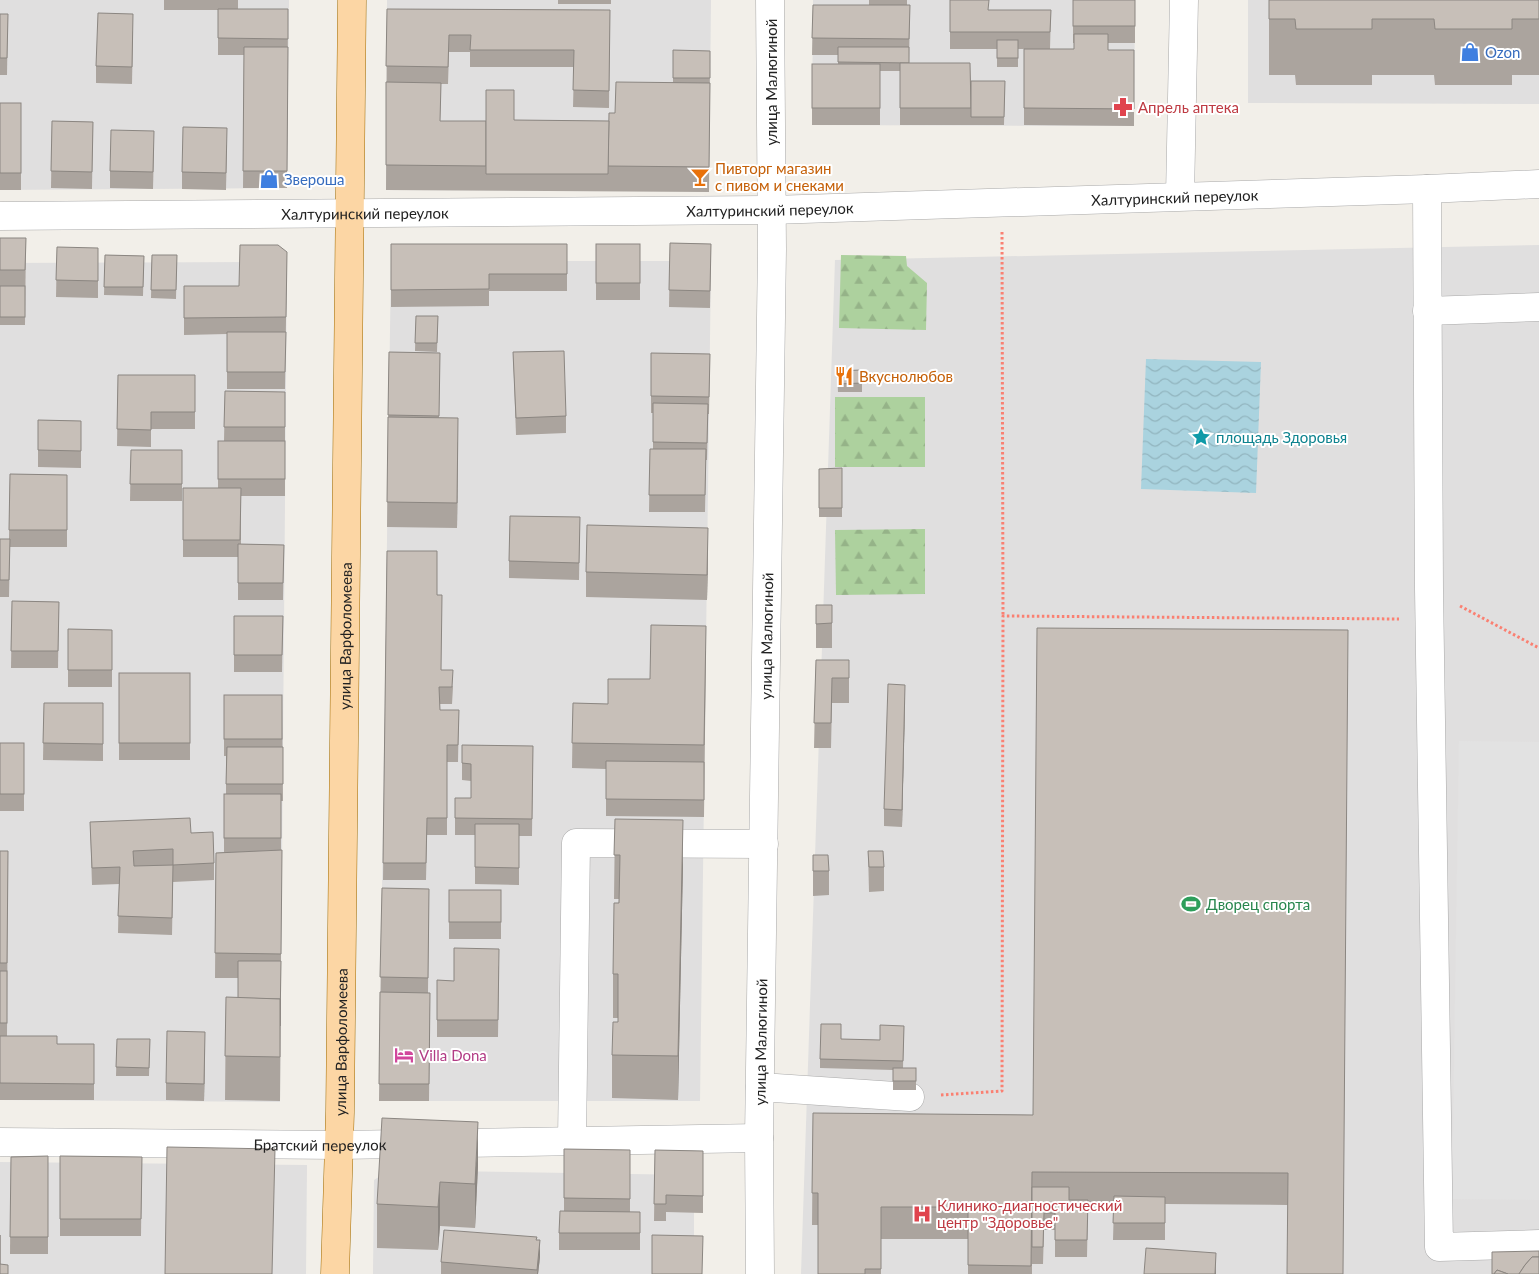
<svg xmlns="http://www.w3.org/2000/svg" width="1539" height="1274" viewBox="0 0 1539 1274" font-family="Lato,sans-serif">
	<defs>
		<pattern id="forest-firs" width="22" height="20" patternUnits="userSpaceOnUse" patternTransform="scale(1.25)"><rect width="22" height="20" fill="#add19e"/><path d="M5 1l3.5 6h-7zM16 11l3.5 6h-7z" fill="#95b388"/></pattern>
		<pattern id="water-waves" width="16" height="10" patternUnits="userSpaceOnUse" patternTransform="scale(1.25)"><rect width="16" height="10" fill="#aad3df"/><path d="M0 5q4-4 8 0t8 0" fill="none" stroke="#92b5bf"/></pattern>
	</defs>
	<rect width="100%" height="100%" fill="#f2efe9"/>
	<!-- residential -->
	<g fill="#e0dfdf">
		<polygon points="0,0 289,0 287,188 0,190"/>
		<polygon points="387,0 711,0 709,191 386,190"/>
		<polygon points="813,0 1135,0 1134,126 812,125"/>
		<polygon points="1248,0 1539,0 1539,104 1248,103"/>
		<polygon points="1539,245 1539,1274 801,1274 835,260"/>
		<polygon points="391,261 711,261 700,1101 379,1101"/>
		<polygon points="287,262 280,1102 0,1100 0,263"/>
		<polygon points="0,1162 307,1165 306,1274 0,1274"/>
		<polygon points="390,1170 694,1175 694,1274 373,1274 374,1180"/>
	</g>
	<!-- forest -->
	<g fill="url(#forest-firs)">
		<polygon points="841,255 906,256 907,266 927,283 926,330 839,328"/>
		<rect x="835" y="397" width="90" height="70"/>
		<polygon points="925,529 925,594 836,595 835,530"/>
	</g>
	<!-- parking -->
	<polygon fill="#e2e2e2" points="1459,741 1539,742 1539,1200 1452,1199"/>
	<!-- water -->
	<polygon fill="url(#water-waves)" points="1146,359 1261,362 1256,493 1141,489"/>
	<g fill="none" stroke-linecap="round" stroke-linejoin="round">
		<!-- minor casing -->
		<g stroke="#a9a9a9" stroke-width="29">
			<g id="minor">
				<polyline points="1427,189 1429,589 1439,1247 1539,1244"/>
				<polyline points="1180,196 1184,0"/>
				<path id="s1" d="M 0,216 L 772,210 L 1427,189 L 1539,184"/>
				<polyline points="1427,311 1539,307"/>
				<polyline points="760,1087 910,1097"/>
				<polyline points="572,1141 576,843 764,844"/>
				<path id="s2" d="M 0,1142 L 339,1145 L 759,1138"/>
				<path id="s3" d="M 760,1274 L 759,1138 L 772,249 L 770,0"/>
			</g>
		</g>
		<!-- major casing -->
		<g stroke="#a06b00" stroke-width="29">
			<g id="major">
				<path id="s4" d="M 335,1274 L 340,1112 L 352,0"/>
			</g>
		</g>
		<!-- path -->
		<g stroke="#fa8072" stroke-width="3" stroke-dasharray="2.5 2.5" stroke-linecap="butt">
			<polyline points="1002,232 1003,616"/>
			<polyline points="1460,606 1539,648"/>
			<polyline points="941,1095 1002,1091 1003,616 1399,619"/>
		</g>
		<!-- minor -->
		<use href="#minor" stroke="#fff" stroke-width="28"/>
		<!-- major -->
		<use href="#major" stroke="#fcd6a4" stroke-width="28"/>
	</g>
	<!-- wall -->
	<g fill="#aba49e">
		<polygon points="164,0 238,0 238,9 288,9 287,188 243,188 244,55 218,55 218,10 164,10"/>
		<rect x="558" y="0" width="53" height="4"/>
		<polygon points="869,0 907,0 907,5 910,5 909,63 971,103 1005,81 1004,125 900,125 900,71 880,71 880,125 812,125 812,64 838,64 838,55 812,55 813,5 869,5"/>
		<polygon points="950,0 989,10 1051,10 1050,49 1018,49 1018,67 997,67 997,49 950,49"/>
		<polygon points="1073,0 1135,0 1135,43 1108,43 1108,50 1134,50 1134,126 1024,125 1024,49 1074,49 1074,43 1073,43"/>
		<polygon points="1269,0 1539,0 1539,75 1512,75 1512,85 1435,85 1434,75 1372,75 1372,85 1296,85 1295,75 1269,75"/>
		<polygon points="387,9 610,10 609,108 573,107 574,67 470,67 470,52 449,52 448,84 441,84 440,121 486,121 514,120 609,121 615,113 673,82 673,50 710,51 709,192 386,190"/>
		<polygon points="0,14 8,14 7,75 0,75"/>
		<polygon points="133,31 132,84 96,83 96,66"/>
		<rect x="0" y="103" width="21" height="87"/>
		<polygon points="52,121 93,122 92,189 51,188"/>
		<polygon points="227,145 226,190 182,189 182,172"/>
		<polygon points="154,148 153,189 110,188 110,171"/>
		<polygon points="0,238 26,238 25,325 0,325"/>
		<polygon points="670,243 711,244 710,308 669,307"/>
		<polygon points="391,244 567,244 567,291 489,291 489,306 391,307"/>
		<rect x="596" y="244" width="44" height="56"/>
		<polygon points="57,247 98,265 98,298 56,297"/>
		<polygon points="287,252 285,389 227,389 227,334 184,335 184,286 239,286"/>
		<polygon points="105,255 144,256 143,296 104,295"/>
		<polygon points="152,255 177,255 176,299 151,298"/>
		<polygon points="416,316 438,316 437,352 415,351"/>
		<polygon points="389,352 440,353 439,418 458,443 457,528 387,527"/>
		<polygon points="513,352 566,416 566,433 516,435"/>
		<polygon points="651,353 710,354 709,414 708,414 707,460 706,460 705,512 649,512 650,449 653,449 653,413 651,413"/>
		<polygon points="837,371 862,383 862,392 838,392"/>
		<polygon points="118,375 195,375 195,429 151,429 151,447 117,446"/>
		<polygon points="225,391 285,392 285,496 241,496 241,544 284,545 283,600 238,600 238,557 183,557 183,488 218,488 218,441 224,441"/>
		<polygon points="38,420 81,421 81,468 38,467"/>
		<polygon points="131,450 182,450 182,501 130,501"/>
		<polygon points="842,468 842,517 819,517 819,469"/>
		<polygon points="10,474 67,475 67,547 10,547 9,597 0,597 0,539 9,539"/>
		<polygon points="580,517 579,580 509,578 509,561"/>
		<polygon points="387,551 437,595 441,670 453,687 452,704 440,704 440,710 459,710 458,762 447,762 447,835 427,835 426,880 383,880"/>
		<polygon points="708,553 707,600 586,597 586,572"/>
		<polygon points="12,601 59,602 58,668 11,668"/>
		<rect x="816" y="605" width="16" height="43"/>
		<polygon points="234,616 283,616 282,672 234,672"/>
		<polygon points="68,629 112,630 112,687 68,687"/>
		<polygon points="1348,630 1288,1205 1165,1204 1165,1240 1113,1240 1114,1204 1088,1204 1087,1257 1055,1257 1055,1230 1044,1230 1043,1264 1032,1264 1032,1236 1032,1274 968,1274 968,1239 881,1239 881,1274 818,1274 818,1225 812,1225 813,1113 1033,1115"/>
		<polygon points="706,651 704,817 606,816 606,769 572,768 573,703 608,704 650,679"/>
		<polygon points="816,660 849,660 849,703 832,703 831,748 814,748"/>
		<rect x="119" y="673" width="71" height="87"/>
		<polygon points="224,695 282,695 283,801 281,801 281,978 280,1101 225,1100 226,997 238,998 238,978 215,978 216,853 224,852 224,794 226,794 226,756 224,756"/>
		<polygon points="905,702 902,827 884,826 884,809"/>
		<polygon points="44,703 103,703 103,761 43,760"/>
		<rect x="0" y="743" width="24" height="68"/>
		<polygon points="462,745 533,746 532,836 519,836 519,885 475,884 475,835 455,835 455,798 471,798 471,781 462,780"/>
		<polygon points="615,819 683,864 678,1100 612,1098 612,1055 618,1022 618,1018 613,1018 613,974 619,899 614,899"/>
		<polygon points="90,822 214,863 214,880 173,882 172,935 118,933 119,884 92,885"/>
		<polygon points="0,851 8,851 7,1036 57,1044 94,1044 94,1100 0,1100"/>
		<polygon points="868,851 884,867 884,891 869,892"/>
		<polygon points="813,855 829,871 829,895 813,896"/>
		<polygon points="382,888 429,889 428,993 430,1010 429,1101 379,1101"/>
		<rect x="449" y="890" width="52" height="49"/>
		<polygon points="499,966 498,1037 437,1037 437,980 454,981"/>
		<polygon points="904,1026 903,1068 916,1068 916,1090 893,1090 893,1070 820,1068 820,1059 841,1039 880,1040"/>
		<polygon points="117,1039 150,1039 149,1076 116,1076"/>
		<polygon points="205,1049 204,1101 166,1100 166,1083"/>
		<polygon points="564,1149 630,1150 630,1212 640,1212 640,1250 559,1250 559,1233 564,1211"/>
		<polygon points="655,1150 703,1151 703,1213 666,1212 666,1221 654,1221"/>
		<polygon points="48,1156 48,1254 10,1254 11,1157"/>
		<polygon points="60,1156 142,1157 141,1236 60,1236"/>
		<polygon points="478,1166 475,1228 440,1226 438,1250 377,1248 377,1204"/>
		<polygon points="537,1240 540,1257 538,1274 441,1274 441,1262"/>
	</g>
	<!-- shaded-wall -->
	<g fill="#8b8681">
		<polygon points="458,418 458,443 457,528 457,503"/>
		<polygon points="708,528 708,553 707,600 707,575"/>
		<polygon points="905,685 905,702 902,827 902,810"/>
		<polygon points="683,820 683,864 678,1100 678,1056"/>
		<polygon points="205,1032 205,1049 204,1101 204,1084"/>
		<polygon points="478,1122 478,1166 475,1228 475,1184"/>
		<polygon points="440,1182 440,1226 438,1250 438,1207"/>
		<polygon points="540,1240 540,1257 538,1274 537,1274"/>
		<polygon points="1216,1253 1216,1274 1215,1274"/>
	</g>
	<!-- building -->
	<g fill="#c7bfb8" stroke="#8b8681" fill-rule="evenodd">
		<polygon points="950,0 989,0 988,10 1051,10 1050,32 950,32"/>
		<rect x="1073" y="0" width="62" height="26"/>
		<polygon points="1269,0 1539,0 1539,19 1512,19 1512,29 1435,29 1434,19 1372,19 1372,29 1296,29 1295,19 1269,19"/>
		<polygon points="813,5 910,5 909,39 812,38"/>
		<polygon points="218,9 288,9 288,39 218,38"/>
		<polygon points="387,9 610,10 609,91 573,90 574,50 470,50 471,35 449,35 448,67 386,66"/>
		<polygon points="98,13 133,14 132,67 96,66"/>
		<polygon points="0,14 8,14 7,58 0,58"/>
		<polygon points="1074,34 1108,34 1108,50 1134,50 1134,109 1024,108 1024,49 1074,49"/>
		<rect x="997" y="40" width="21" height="18"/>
		<polygon points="244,47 288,47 287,171 243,171"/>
		<polygon points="838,47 909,47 909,63 838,62"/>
		<polygon points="673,50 710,51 710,78 673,78"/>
		<polygon points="900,63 970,63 971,108 900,108"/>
		<rect x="812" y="64" width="68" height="44"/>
		<polygon points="971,81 1005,81 1004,117 971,117"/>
		<polygon points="386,82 441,83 440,121 486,121 486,166 386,165"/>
		<polygon points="616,82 710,83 709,167 608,166 609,113 615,113"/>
		<polygon points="486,90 514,90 514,120 609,121 608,174 486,174"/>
		<rect x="0" y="103" width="21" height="70"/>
		<polygon points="52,121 93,122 92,172 51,171"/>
		<polygon points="183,127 227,128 226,173 182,172"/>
		<polygon points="111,130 154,131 153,172 110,171"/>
		<polygon points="0,238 26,238 25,270 0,270"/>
		<polygon points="670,243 711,244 710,291 669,290"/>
		<polygon points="391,244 567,244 567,274 489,274 489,289 391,290"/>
		<rect x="596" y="244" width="44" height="39"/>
		<polygon points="240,245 278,245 287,252 286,317 184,318 184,286 239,286"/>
		<polygon points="57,247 98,248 98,281 56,280"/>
		<polygon points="105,255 144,256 143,287 104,287"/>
		<polygon points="152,255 177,255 176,290 151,290"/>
		<rect x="0" y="286" width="25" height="31"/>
		<polygon points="416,316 438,316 437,343 415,343"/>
		<polygon points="227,332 286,332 285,372 227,372"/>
		<polygon points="564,351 566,416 516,418 513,352"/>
		<polygon points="389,352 440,353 439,416 388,415"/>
		<polygon points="651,353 710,354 709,397 651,396"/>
		<polygon points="861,370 862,383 838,384 837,371"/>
		<polygon points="118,375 195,375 195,412 151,412 151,430 117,429"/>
		<polygon points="225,391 285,392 285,427 224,427"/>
		<polygon points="653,403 708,404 707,443 653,442"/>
		<polygon points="388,417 458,418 457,503 387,502"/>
		<polygon points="38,420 81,421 81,451 38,450"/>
		<rect x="218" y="441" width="67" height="38"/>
		<polygon points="650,449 706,449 705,495 649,495"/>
		<polygon points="131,450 182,450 182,484 130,484"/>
		<polygon points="842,468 842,508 819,508 819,469"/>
		<polygon points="10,474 67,475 67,530 9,530"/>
		<polygon points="183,488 241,488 240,540 183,540"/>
		<polygon points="510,516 580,517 579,563 509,561"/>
		<polygon points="587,525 708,528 707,575 586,572"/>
		<polygon points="0,539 10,539 9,580 0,580"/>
		<polygon points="238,544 284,545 283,583 238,583"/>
		<polygon points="387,551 437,551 437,595 442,595 441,670 453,670 452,687 439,687 440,710 459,710 458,745 447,745 447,818 427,818 426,863 383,863"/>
		<polygon points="12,601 59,602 58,651 11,651"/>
		<polygon points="816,605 832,605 832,623 816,624"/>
		<polygon points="234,616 283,616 282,655 234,655"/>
		<polygon points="651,625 706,626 704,745 572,743 573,703 608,704 608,679 650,679"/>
		<polygon points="1037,628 1348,630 1343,1274 1287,1274 1288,1173 1032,1172 1031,1266 968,1265 968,1207 881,1207 881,1269 865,1269 865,1274 818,1274 818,1193 812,1193 813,1113 1033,1115"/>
		<polygon points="68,629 112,630 112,670 68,670"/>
		<polygon points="816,660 849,660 849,678 832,678 831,723 814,723"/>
		<rect x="119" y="673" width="71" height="70"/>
		<polygon points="888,684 905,685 902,810 884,809"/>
		<rect x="224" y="695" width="58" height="44"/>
		<polygon points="44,703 103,703 103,744 43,743"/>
		<rect x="0" y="743" width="24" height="51"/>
		<polygon points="462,745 533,746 532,819 455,818 455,798 471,798 471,764 462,763"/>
		<polygon points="227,747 283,747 283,784 226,784"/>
		<polygon points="606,761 704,762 704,800 606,799"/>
		<rect x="224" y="794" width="57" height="44"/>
		<path d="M 190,818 L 191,833 L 213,832 L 214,863 L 173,865 L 172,918 L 118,916 L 120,867 L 92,868 L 90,822 ZM 173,849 L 173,865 L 134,866 L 133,851 Z"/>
		<polygon points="615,819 683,820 678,1056 612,1055 613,1022 618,1022 618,974 613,974 614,903 619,903 620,855 614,855"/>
		<polygon points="475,824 519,824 519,868 475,867"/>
		<polygon points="282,850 281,954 215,953 216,853"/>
		<polygon points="0,851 8,851 7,963 0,963"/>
		<polygon points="868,851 883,851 884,867 869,867"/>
		<polygon points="813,855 828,855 829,871 813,871"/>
		<polygon points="382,888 429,889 428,978 380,977"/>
		<rect x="449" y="890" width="52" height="32"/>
		<polygon points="454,948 499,949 498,1020 437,1020 437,980 454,981"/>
		<polygon points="238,961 281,961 280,1026 280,999 238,998"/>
		<rect x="0" y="971" width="7" height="52"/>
		<polygon points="380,992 430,993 429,1084 379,1084"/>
		<polygon points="226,997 280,999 280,1057 225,1056"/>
		<polygon points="821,1024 841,1024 841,1039 880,1040 880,1025 904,1026 903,1061 820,1059"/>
		<polygon points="167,1031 205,1032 204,1084 166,1083"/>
		<polygon points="0,1036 57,1036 57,1044 94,1044 94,1084 0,1083"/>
		<polygon points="117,1039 150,1039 149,1068 116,1067"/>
		<rect x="893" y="1068" width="23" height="13"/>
		<polygon points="382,1118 478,1122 475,1184 440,1182 438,1207 377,1204"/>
		<polygon points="167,1147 275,1149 272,1274 165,1274"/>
		<polygon points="564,1149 630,1150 630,1199 564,1198"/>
		<polygon points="655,1150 703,1151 703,1196 666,1195 666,1204 654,1204"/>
		<polygon points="48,1156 48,1237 10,1237 11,1157"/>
		<polygon points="60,1156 142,1157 141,1219 60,1219"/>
		<polygon points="1032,1187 1069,1187 1069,1200 1088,1200 1087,1240 1055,1240 1055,1213 1044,1213 1043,1247 1032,1247"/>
		<polygon points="1114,1196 1165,1197 1165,1223 1113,1223"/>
		<polygon points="560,1211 640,1212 640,1233 559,1233"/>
		<polygon points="444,1230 537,1237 536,1240 540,1240 537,1270 441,1262"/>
		<polygon points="0,1235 0,1264 8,1265 8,1274 0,1274"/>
		<polygon points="652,1235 703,1236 702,1274 652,1274"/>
		<polygon points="1146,1248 1216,1253 1215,1274 1144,1274"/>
		<polygon points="1539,1251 1539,1257 1532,1257 1525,1265 1519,1274 1508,1274 1497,1270 1494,1274 1492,1274 1492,1252"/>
		<polygon points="1532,1257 1539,1257 1539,1274 1519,1274 1525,1265"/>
		<polygon points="1497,1270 1508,1274 1494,1274"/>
	</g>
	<!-- icons -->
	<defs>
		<g id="shop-bare" transform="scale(1.5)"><path d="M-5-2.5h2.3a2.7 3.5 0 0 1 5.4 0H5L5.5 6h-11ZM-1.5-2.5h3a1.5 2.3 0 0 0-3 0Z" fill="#3f7fe0" stroke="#fff" stroke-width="2.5" paint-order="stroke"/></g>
		<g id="pharmacy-bare" transform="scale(1.5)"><path d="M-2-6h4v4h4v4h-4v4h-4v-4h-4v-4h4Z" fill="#e0444e" stroke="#fff" stroke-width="2.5" paint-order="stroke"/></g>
		<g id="bar-bare" transform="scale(1.5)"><path d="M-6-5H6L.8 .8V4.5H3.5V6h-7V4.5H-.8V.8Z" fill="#e8710a" stroke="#fff" stroke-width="2.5" paint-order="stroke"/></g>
		<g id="restaurant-bare" transform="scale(1.5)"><path d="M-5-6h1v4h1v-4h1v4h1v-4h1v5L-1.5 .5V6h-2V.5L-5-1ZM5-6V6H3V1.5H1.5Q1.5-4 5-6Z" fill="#e8710a" stroke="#fff" stroke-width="2.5" paint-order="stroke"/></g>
		<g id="sight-bare" transform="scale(1.5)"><path d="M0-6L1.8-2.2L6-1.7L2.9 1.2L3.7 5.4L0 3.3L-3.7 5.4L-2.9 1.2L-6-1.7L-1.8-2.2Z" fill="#0f9aa8" stroke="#fff" stroke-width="2.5" paint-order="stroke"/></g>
		<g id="stadium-bare" transform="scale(1.5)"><path d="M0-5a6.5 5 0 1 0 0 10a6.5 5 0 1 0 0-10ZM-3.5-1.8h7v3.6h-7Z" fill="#2e9e5b" stroke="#fff" stroke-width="2.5" paint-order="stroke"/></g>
		<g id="hotel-bare" transform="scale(1.5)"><path d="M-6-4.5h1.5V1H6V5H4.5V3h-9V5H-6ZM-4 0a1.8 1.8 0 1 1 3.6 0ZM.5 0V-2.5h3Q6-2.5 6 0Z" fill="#d1479c" stroke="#fff" stroke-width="2.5" paint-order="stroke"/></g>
		<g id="hospital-bare" transform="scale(1.5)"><path d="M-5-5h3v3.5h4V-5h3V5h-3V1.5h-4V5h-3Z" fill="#e0444e" stroke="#fff" stroke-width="2.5" paint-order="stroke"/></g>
	</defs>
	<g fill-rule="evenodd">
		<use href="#shop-bare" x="1470" y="52"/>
		<use href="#pharmacy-bare" x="1123" y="107"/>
		<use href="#bar-bare" x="700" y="177"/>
		<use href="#shop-bare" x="269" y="179"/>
		<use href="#restaurant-bare" x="844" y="376"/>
		<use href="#sight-bare" x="1201" y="437"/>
		<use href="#stadium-bare" x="1191" y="904"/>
		<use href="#hotel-bare" x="404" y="1055"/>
		<use href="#hospital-bare" x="922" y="1214"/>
	</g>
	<g text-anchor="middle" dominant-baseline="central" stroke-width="4" stroke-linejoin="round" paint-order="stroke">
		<!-- shop labels -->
		<g font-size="15" fill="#366cbe" stroke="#fff" text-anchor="start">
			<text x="1485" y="52">Ozon</text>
			<text x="284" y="179">Звероша</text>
		</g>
		<!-- street labels -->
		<g font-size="15" fill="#222" stroke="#fff">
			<text transform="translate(771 82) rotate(-90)">улица Малюгиной</text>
			<text stroke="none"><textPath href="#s1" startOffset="1175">Халтуринский переулок</textPath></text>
			<text stroke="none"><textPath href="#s1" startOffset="770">Халтуринский переулок</textPath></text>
			<text stroke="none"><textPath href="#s1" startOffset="365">Халтуринский переулок</textPath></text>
			<text stroke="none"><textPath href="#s4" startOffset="638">улица Варфоломеева</textPath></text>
			<text stroke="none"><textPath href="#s3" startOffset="638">улица Малюгиной</textPath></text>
			<text stroke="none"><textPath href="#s4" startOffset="232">улица Варфоломеева</textPath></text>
			<text stroke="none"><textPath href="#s3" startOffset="232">улица Малюгиной</textPath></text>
			<text stroke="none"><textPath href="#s2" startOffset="320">Братский переулок</textPath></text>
		</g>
		<!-- health labels -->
		<g font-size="15" fill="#be3a42" stroke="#fff" text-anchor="start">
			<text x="1138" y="107">Апрель аптека</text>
			<text x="937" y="1205">Клинико-диагностический<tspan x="937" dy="17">центр "Здоровье"</tspan></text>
		</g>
		<!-- food labels -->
		<g font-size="15" fill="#c56008" stroke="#fff" text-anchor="start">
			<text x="715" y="168">Пивторг магазин<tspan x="715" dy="17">с пивом и снеками</tspan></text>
			<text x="859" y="376">Вкуснолюбов</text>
		</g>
		<!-- culture labels -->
		<g font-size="15" fill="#0d838f" stroke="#fff" text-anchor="start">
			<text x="1216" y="437">площадь Здоровья</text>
		</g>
		<!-- leisure labels -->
		<g font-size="15" fill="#27864d" stroke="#fff" text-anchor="start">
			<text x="1206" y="904">Дворец спорта</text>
		</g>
		<!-- hotel labels -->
		<g font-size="15" fill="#b23c85" stroke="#fff" text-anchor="start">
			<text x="419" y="1055">Villa Dona</text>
		</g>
	</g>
</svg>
